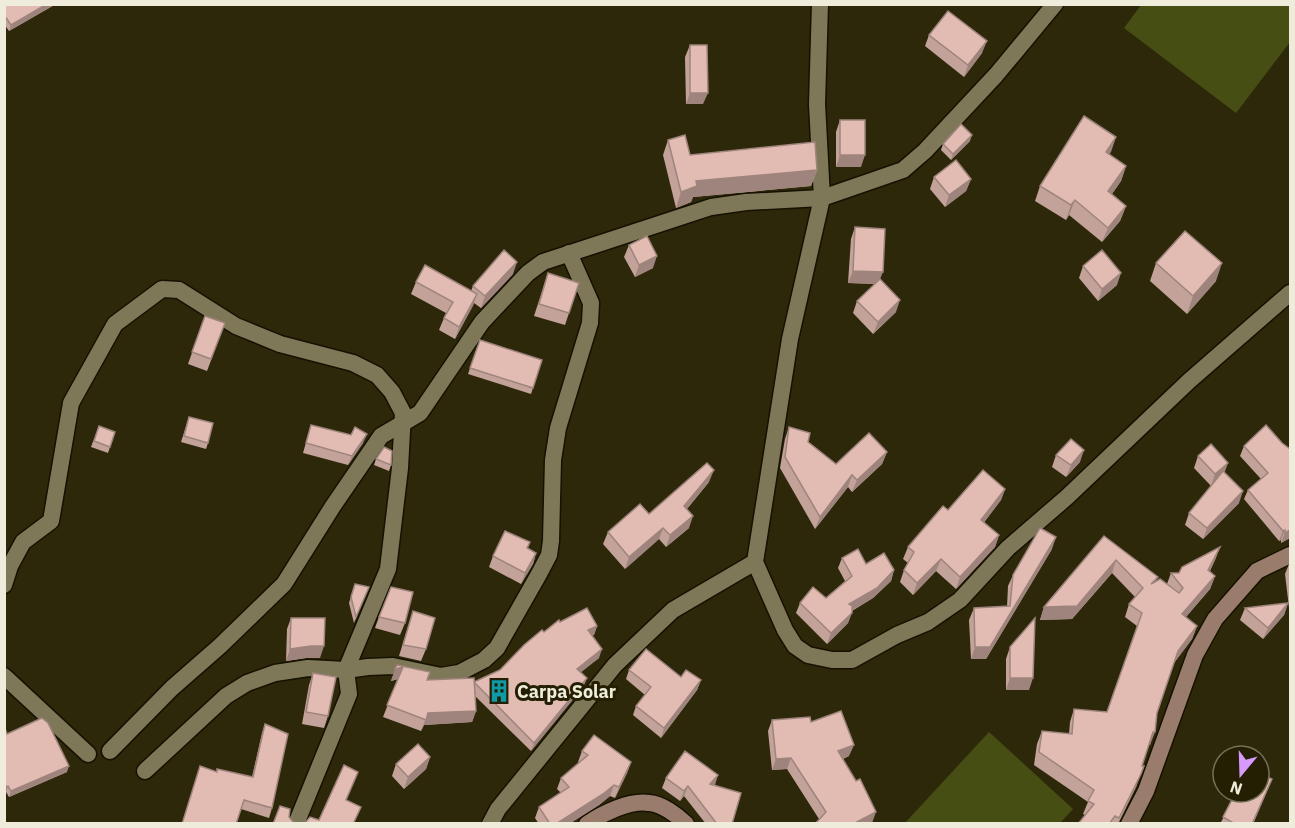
<svg xmlns="http://www.w3.org/2000/svg" width="1295" height="828" viewBox="0 0 1295 828" font-family="'IBM Plex Sans',sans-serif">
	<rect width="100%" height="100%" fill="#2e280b"/>
	<!-- park -->
	<g fill="#464e14">
		<polygon points="1141,5 1290,5 1290,42 1236,113 1124,28"/>
		<polygon points="989,732 1073,809 1060,823 905,823"/>
	</g>
	<g fill="none" stroke-linecap="round" stroke-linejoin="round">
		<!-- minor casing -->
		<g stroke="#161100" stroke-width="19">
			<g id="minor">
				<polyline points="1055,4 996,75 925,151 903,170 822,198 790,339 755,562 785,630 795,646 808,655 832,660 852,660 897,635 928,622 960,600 1008,548 1067,497 1189,381 1290,293"/>
				<polyline points="4,585 10,566 23,542 51,521 71,403 115,324 162,289 179,290 236,326 280,344 353,363 377,375 392,392 403,413 400,468 388,569 346,670 349,694 296,824"/>
				<polyline points="4,676 88,754"/>
				<polyline points="110,751 172,688 220,646 284,584 333,506 381,436 420,413 482,322 528,273 543,262 711,207 746,202 822,198 817,104 820,4"/>
				<polyline points="145,771 226,696 247,683 275,673 308,668 346,670 368,667 393,666 441,676 459,673 484,660 497,648 539,574 549,555 551,541 553,460 558,428 590,323 591,303 569,253"/>
				<polyline points="490,824 498,809 615,665 673,610 755,562"/>
			</g>
		</g>
		<!-- secondary casing -->
		<g stroke="#161100" stroke-width="19">
			<g id="secondary">
				<path d="M 587,824 C 603,813 630,800 649,803 C 662,804 677,815 686,824"/>
				<polyline points="1129,824 1146,791 1195,655 1215,619 1257,571 1290,555"/>
			</g>
		</g>
		<!-- minor -->
		<use href="#minor" stroke="#7e7859" stroke-width="16"/>
		<!-- secondary -->
		<use href="#secondary" stroke="#9a7c6d" stroke-width="16"/>
	</g>
	<!-- wall -->
	<g fill="#c2a299">
		<polygon points="4,4 56,4 9,31 4,24"/>
		<polygon points="929,35 982,53 964,77 925,46"/>
		<polygon points="690,45 703,104 686,104 685,57"/>
		<polygon points="840,120 861,167 836,167 836,132"/>
		<polygon points="1116,137 1109,154 1126,166 1121,181 1112,194 1126,206 1120,221 1102,242 1069,215 1066,220 1035,201 1040,186"/>
		<polygon points="668,140 690,155 817,170 811,186 693,197 691,202 676,208 663,155"/>
		<polygon points="970,141 951,160 941,150 943,144"/>
		<polygon points="934,177 971,179 966,191 945,207 930,189"/>
		<polygon points="855,227 896,312 873,334 853,313 857,301 875,284 848,283 851,239"/>
		<polygon points="629,245 653,268 635,277 624,257"/>
		<polygon points="1156,263 1216,281 1187,314 1150,281"/>
		<polygon points="1083,266 1117,285 1098,301 1079,278"/>
		<polygon points="548,273 569,313 565,325 534,316"/>
		<polygon points="513,274 481,308 474,303 455,339 439,330 446,313 411,294 416,282 471,291 473,286"/>
		<polygon points="205,316 225,323 207,371 188,364"/>
		<polygon points="480,340 542,360 531,394 468,374"/>
		<polygon points="189,417 208,443 206,449 181,442"/>
		<polygon points="311,425 363,443 348,465 303,453"/>
		<polygon points="1266,425 1290,538 1281,543 1281,540 1279,541 1244,499 1248,490 1261,479 1240,456 1244,446"/>
		<polygon points="99,426 115,432 108,453 91,447"/>
		<polygon points="789,427 836,464 887,452 882,464 852,492 848,487 815,529 780,468 785,439"/>
		<polygon points="1056,455 1080,462 1066,477 1052,467"/>
		<polygon points="1198,456 1224,472 1239,503 1203,539 1185,525 1189,513 1211,486 1194,468"/>
		<polygon points="376,459 391,465 389,471 374,465"/>
		<polygon points="709,482 687,509 689,528 666,547 659,539 625,569 603,544 608,532 649,514"/>
		<polygon points="1005,489 1001,500 984,522 999,535 995,547 956,589 936,571 913,595 900,582 904,570 908,563 903,559 908,547 948,510"/>
		<polygon points="1104,536 1156,581 1167,584 1171,573 1179,573 1220,547 1215,560 1210,571 1215,576 1210,589 1186,617 1197,626 1192,639 1174,663 1157,713 1150,745 1148,745 1136,787 1118,824 1078,824 1085,815 1083,814 1088,802 1034,765 1037,744 1042,731 1069,734 1070,722 1074,709 1107,712 1137,626 1125,617 1129,604 1135,597 1112,573 1072,619 1040,620 1044,607"/>
		<polygon points="530,542 528,548 536,553 533,564 521,584 489,567 493,556"/>
		<polygon points="1052,549 986,659 971,659 969,620 974,608 1007,607 1008,586 1013,575"/>
		<polygon points="842,558 894,570 891,581 873,598 852,611 848,623 827,644 796,613 800,603 826,598 845,581 838,568"/>
		<polygon points="1289,564 1290,564 1290,616 1285,574"/>
		<polygon points="355,584 369,587 354,623 349,603"/>
		<polygon points="1288,603 1284,615 1263,639 1240,620 1245,608"/>
		<polygon points="413,611 426,649 421,661 399,656"/>
		<polygon points="379,617 405,623 400,635 375,628"/>
		<polygon points="291,618 320,658 306,658 286,661 287,629"/>
		<polygon points="560,622 597,626 594,635 592,635 599,658 580,672 587,678 583,687 531,751 475,696 476,711 472,722 424,725 421,731 383,717 398,679 391,681 397,665 427,680 474,682 500,670 544,632"/>
		<polygon points="1010,647 1029,690 1006,690 1006,659"/>
		<polygon points="629,670 701,680 697,690 661,738 633,715 636,706 645,695 626,679"/>
		<polygon points="313,673 328,716 324,728 302,724 309,685"/>
		<polygon points="772,720 811,722 849,756 843,759 872,823 819,819 787,769 772,770 768,731"/>
		<polygon points="265,724 272,808 269,818 241,809 216,772 252,777 262,733"/>
		<polygon points="4,726 7,734 67,772 9,797 6,792 4,792"/>
		<polygon points="582,751 631,762 627,773 615,798 610,796 599,805 569,824 539,824 535,818 539,807 561,793 557,789 561,778 579,763 578,762"/>
		<polygon points="430,757 426,769 404,789 392,776 396,764"/>
		<polygon points="666,778 715,785 714,785 732,824 706,824 684,796 680,801 662,788"/>
		<polygon points="1272,779 1253,824 1220,824 1233,799 1223,794 1224,792 1259,792"/>
	</g>
	<!-- shaded-wall -->
	<g fill="#9e847d">
		<polygon points="47,4 56,4 9,31 11,25"/>
		<polygon points="987,41 982,53 964,77 968,65"/>
		<polygon points="690,93 708,93 703,104 686,104"/>
		<polygon points="972,135 970,141 951,160 953,154"/>
		<polygon points="1116,137 1111,152 1101,166 1106,152"/>
		<polygon points="840,155 865,155 861,167 836,167"/>
		<polygon points="1126,166 1121,181 1103,206 1108,191"/>
		<polygon points="817,170 811,186 693,197 691,202 676,208 681,192 696,181"/>
		<polygon points="971,179 966,191 945,207 949,195"/>
		<polygon points="1075,200 1069,215 1066,220 1071,205"/>
		<polygon points="1126,206 1120,221 1102,242 1108,228"/>
		<polygon points="657,256 653,268 635,277 639,265"/>
		<polygon points="517,262 513,274 481,308 485,296"/>
		<polygon points="1222,263 1216,281 1187,314 1193,296"/>
		<polygon points="853,271 883,272 878,284 848,283"/>
		<polygon points="1121,273 1117,285 1098,301 1102,289"/>
		<polygon points="477,294 473,306 455,339 459,327"/>
		<polygon points="900,300 896,312 873,334 878,322"/>
		<polygon points="367,434 363,443 348,465 352,456"/>
		<polygon points="1084,450 1080,462 1066,477 1071,465"/>
		<polygon points="887,452 882,464 852,492 857,480"/>
		<polygon points="1228,463 1224,474 1211,486 1215,474"/>
		<polygon points="714,470 709,482 680,517 684,506"/>
		<polygon points="852,475 848,487 815,529 820,517"/>
		<polygon points="1005,489 1001,500 977,532 981,520"/>
		<polygon points="1243,491 1239,503 1203,539 1207,528"/>
		<polygon points="693,516 689,528 666,547 670,535"/>
		<polygon points="663,528 659,539 625,569 629,557"/>
		<polygon points="1285,530 1281,540 1279,541 1283,531"/>
		<polygon points="1290,530 1290,538 1281,543 1285,533"/>
		<polygon points="999,535 995,547 956,589 960,577"/>
		<polygon points="1056,537 1052,549 986,659 971,659 975,647 990,647"/>
		<polygon points="1220,547 1215,560 1203,583 1208,570"/>
		<polygon points="536,553 533,564 521,584 525,573"/>
		<polygon points="941,559 936,571 913,595 917,583"/>
		<polygon points="1116,560 1112,573 1072,619 1040,620 1044,607"/>
		<polygon points="894,570 891,581 873,598 846,614 849,604"/>
		<polygon points="1215,576 1210,589 1177,627 1182,614"/>
		<polygon points="1288,603 1284,615 1263,639 1268,628"/>
		<polygon points="852,613 848,623 827,644 831,633"/>
		<polygon points="597,626 594,635 585,639 588,630"/>
		<polygon points="1197,626 1192,639 1173,664 1178,651"/>
		<polygon points="311,646 324,646 320,658 306,658 286,661 290,649"/>
		<polygon points="602,649 599,658 574,678 577,669"/>
		<polygon points="403,667 398,679 391,681 395,669"/>
		<polygon points="587,678 583,687 531,751 534,743"/>
		<polygon points="1010,678 1033,678 1029,690 1006,690"/>
		<polygon points="701,680 697,690 661,738 664,728"/>
		<polygon points="476,711 472,722 424,725 421,731 428,713"/>
		<polygon points="1153,732 1155,732 1150,745 1148,745"/>
		<polygon points="854,745 849,756 834,762 838,751"/>
		<polygon points="430,757 426,769 404,789 408,777"/>
		<polygon points="791,758 787,769 772,770 776,759"/>
		<polygon points="631,762 627,773 615,798 619,787"/>
		<polygon points="69,766 67,772 9,797 11,791"/>
		<polygon points="1141,774 1136,787 1118,824"/>
		<polygon points="718,775 715,785 707,794 710,784"/>
		<polygon points="1272,779 1253,824 1252,824"/>
		<polygon points="614,785 610,796 599,805 569,824 556,824"/>
		<polygon points="8,786 6,792 4,792 4,787"/>
		<polygon points="688,786 684,796 680,801 684,791"/>
		<polygon points="876,812 872,823 853,824"/>
	</g>
	<!-- building -->
	<g fill="#e2bcb2" stroke="#9e847d" stroke-width="1.5">
		<polygon points="4,4 47,4 11,25 4,15"/>
		<polygon points="948,11 987,41 968,65 929,35"/>
		<polygon points="690,45 707,45 708,93 690,93"/>
		<polygon points="1084,116 1116,137 1106,152 1126,166 1108,191 1126,206 1108,228 1075,200 1071,205 1040,186"/>
		<rect x="840" y="120" width="25" height="35"/>
		<polygon points="961,124 972,135 953,154 943,144"/>
		<polygon points="685,135 690,155 815,142 817,170 696,181 697,186 681,192 668,140"/>
		<polygon points="956,160 971,179 949,195 934,177"/>
		<polygon points="855,227 885,229 883,272 853,271"/>
		<polygon points="1185,231 1222,263 1193,296 1156,263"/>
		<polygon points="647,236 657,256 639,265 629,245"/>
		<polygon points="504,250 517,262 485,296 473,286"/>
		<polygon points="1102,250 1121,273 1102,289 1083,266"/>
		<polygon points="425,265 477,294 459,327 444,318 453,302 416,282"/>
		<polygon points="548,273 579,283 569,313 539,304"/>
		<polygon points="880,279 900,300 878,322 857,301"/>
		<polygon points="205,316 225,323 211,359 192,352"/>
		<polygon points="480,340 542,360 533,388 470,368"/>
		<polygon points="189,417 213,423 208,443 184,436"/>
		<polygon points="311,425 351,435 355,427 367,434 352,456 306,443"/>
		<polygon points="1266,425 1282,443 1290,449 1290,530 1285,533 1285,530 1283,531 1248,490 1268,473 1244,446"/>
		<polygon points="99,426 115,432 110,447 94,441"/>
		<polygon points="789,427 810,433 808,442 836,464 869,433 887,452 857,480 852,475 820,517 785,457"/>
		<polygon points="1071,439 1084,450 1071,465 1056,455"/>
		<polygon points="1211,444 1228,463 1215,474 1198,456"/>
		<polygon points="384,447 392,451 391,465 376,459"/>
		<polygon points="707,463 714,470 684,506 693,516 670,535 663,528 629,557 608,532 640,504 649,514"/>
		<polygon points="983,470 1005,489 981,520 999,535 960,577 941,559 917,583 904,570 914,552 908,547 943,506 948,510"/>
		<polygon points="1223,471 1243,491 1207,528 1189,513"/>
		<polygon points="1040,528 1056,537 990,647 975,647 974,608 1010,606 1013,575"/>
		<polygon points="505,531 530,542 527,548 536,553 525,573 493,556"/>
		<polygon points="1104,536 1158,577 1151,584 1160,579 1179,593 1183,588 1171,573 1179,573 1182,567 1220,547 1208,570 1215,576 1182,614 1197,626 1178,651 1157,713 1155,732 1153,732 1142,766 1144,766 1141,774 1119,818 1115,816 1109,824 1078,824 1094,804 1088,801 1094,790 1039,752 1042,731 1072,734 1074,709 1107,712 1142,613 1129,604 1143,588 1116,560 1077,606 1044,607"/>
		<polygon points="858,549 866,564 884,553 894,570 877,588 849,604 852,606 852,613 831,633 800,603 813,587 826,598 852,576 842,558"/>
		<polygon points="355,584 369,587 356,617 351,597"/>
		<polygon points="391,587 413,592 405,623 379,617"/>
		<polygon points="1288,603 1268,628 1245,608"/>
		<polygon points="587,608 597,626 588,630 602,649 577,669 587,678 534,743 474,682 500,670 524,645 542,630 544,632 559,620 560,622"/>
		<polygon points="413,611 435,618 426,649 403,645"/>
		<polygon points="291,618 325,618 324,646 311,646 290,649"/>
		<polygon points="1035,618 1033,678 1010,678 1010,647"/>
		<polygon points="646,649 681,677 686,670 701,680 664,728 636,706 651,687 629,670"/>
		<polygon points="397,665 430,672 427,680 474,678 476,711 428,713 426,720 387,705 403,667 395,669"/>
		<polygon points="313,673 336,677 328,716 306,712"/>
		<polygon points="841,711 854,745 838,751 856,781 860,779 876,812 853,824 815,824 826,812 791,758 776,759 772,720 810,717 811,722"/>
		<polygon points="42,718 48,723 69,766 11,791 8,786 4,787 4,726 7,734"/>
		<polygon points="265,724 288,734 272,808 244,800 236,824 182,824 200,766 217,772 217,769 253,777"/>
		<polygon points="594,735 631,762 619,787 614,785 603,794 556,824 550,824 539,807 569,787 561,778 588,755 582,751"/>
		<polygon points="418,744 430,757 408,777 396,764"/>
		<polygon points="685,751 718,775 710,784 741,793 732,824 717,824 688,786 684,791 666,778"/>
		<polygon points="344,765 358,772 346,800 361,807 353,824 304,824 305,823 310,817 319,820"/>
		<polygon points="1259,773 1272,779 1252,824 1235,824 1223,817 1236,792 1259,792"/>
		<polygon points="280,806 290,809 289,817 295,824 273,824"/>
	</g>
	<!-- icons -->
	<defs>
		<g id="building-bare" transform="scale(1.8)"><path d="M-4-6H4V6H1V3H-1V6H-4ZM-2.5-4.3h1.7v1.8h-1.7ZM.8-4.3h1.7v1.8H.8ZM-2.5-1h1.7V.8h-1.7ZM.8-1h1.7V.8H.8Z" fill="#0f9aa8" stroke="#241f02" stroke-width="2.5" paint-order="stroke"/></g>
	</defs>
	<g fill-rule="evenodd">
		<use href="#building-bare" x="499" y="691"/>
	</g>
	<g text-anchor="middle" dominant-baseline="central" stroke-width="6" stroke-linejoin="round" paint-order="stroke">
		<!-- poi labels -->
		<g font-size="18" font-weight="bold" fill="#efecdb" stroke="#241f02" text-anchor="start">
			<text x="517" y="691">Carpa Solar</text>
		</g>
	</g>
	<!-- border -->
	<rect width="1295" height="828" fill="none" stroke="#efecdb" stroke-width="12"/>
	<!-- north arrow -->
	<g transform="translate(1241 774) rotate(199)"><circle r="28" fill="#241f02" stroke="#757159" stroke-width="1.5"/>
	<path d="M0-4.5L10 22L0 15L-10 22Z" fill="#d69bfa"/>
	<text y="-9" font-size="16" font-weight="bold" text-anchor="middle" fill="#efecdb">N</text>
	</g>
</svg>
